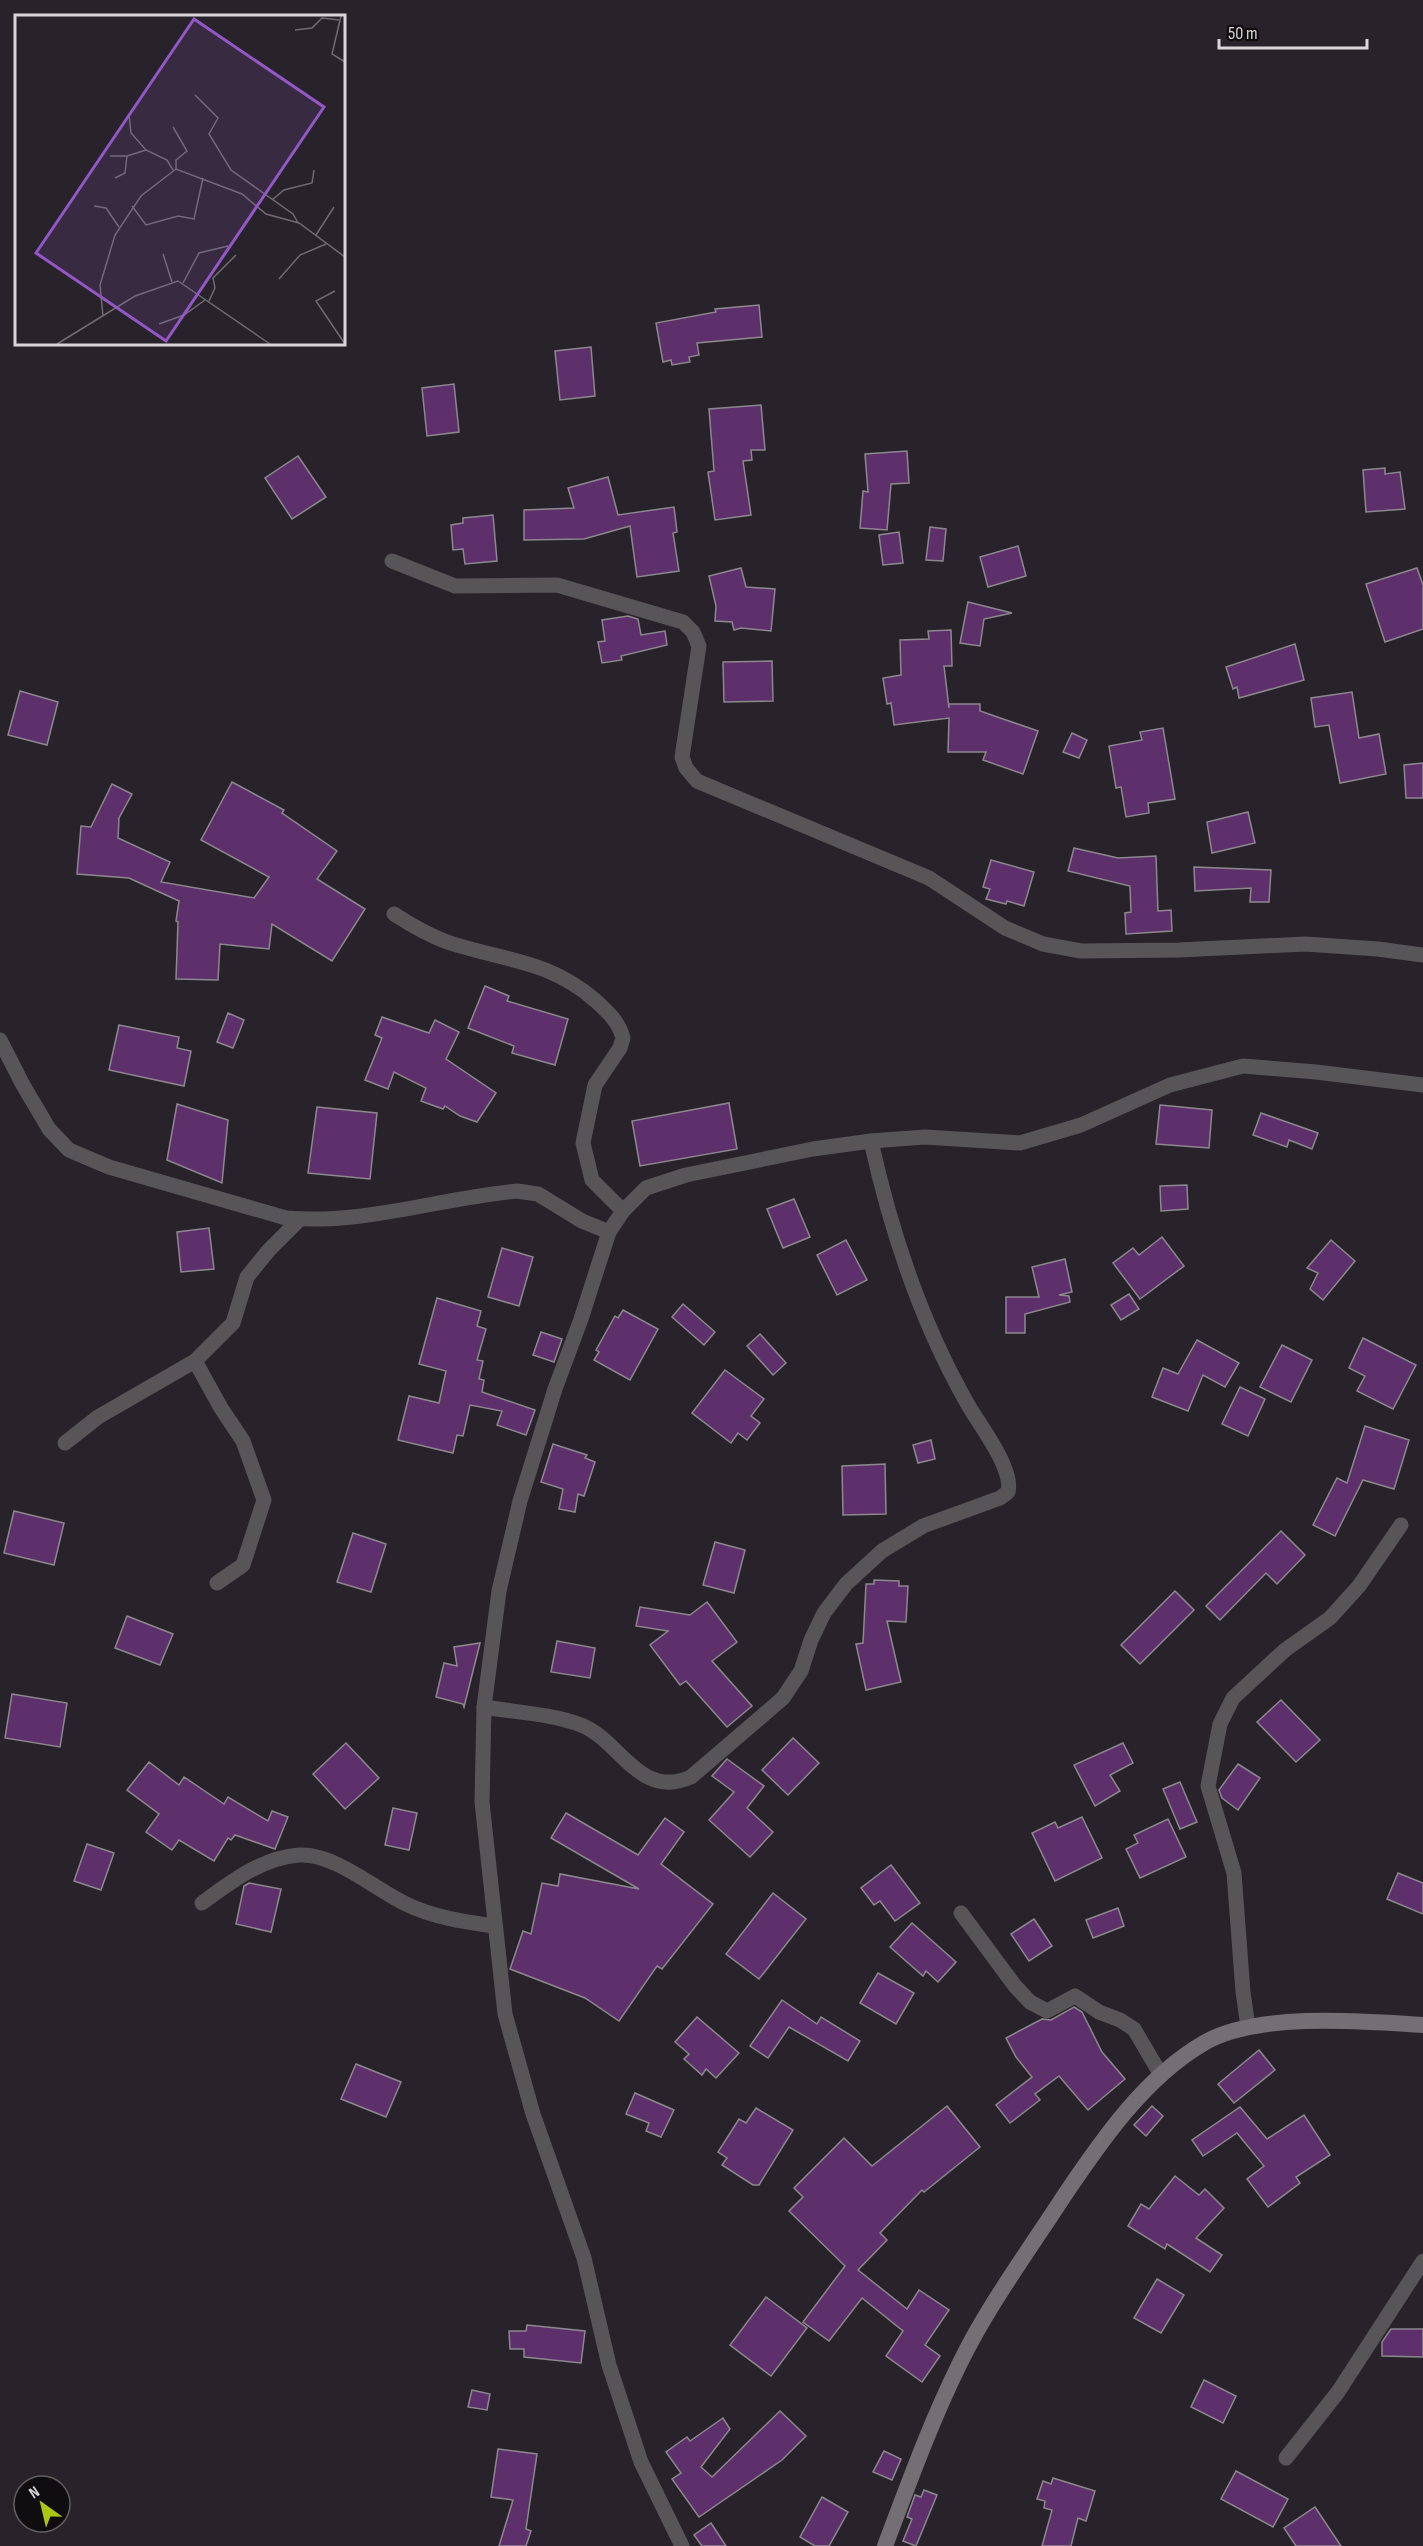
<svg xmlns="http://www.w3.org/2000/svg" width="1423" height="2546" viewBox="0 0 1423 2546" font-family="'Sofia Sans Condensed',sans-serif">
	<rect width="100%" height="100%" fill="#28232a"/>
	<!-- building -->
	<g fill="#5d306b" stroke="#8d878e" stroke-width="1.5">
		<polygon points="759,305 762,337 697,343 699,355 689,357 690,362 672,365 671,360 663,362 656,323 716,312 715,309"/>
		<polygon points="591,347 595,396 560,400 555,351"/>
		<polygon points="454,384 459,432 427,436 422,388"/>
		<polygon points="761,405 765,450 751,450 752,460 743,461 751,515 715,520 708,472 714,471 709,409"/>
		<polygon points="907,451 909,483 891,484 887,530 860,528 863,491 868,492 865,454"/>
		<polygon points="298,456 326,497 292,519 265,478"/>
		<polygon points="1385,468 1385,474 1400,472 1405,509 1366,512 1363,470"/>
		<polygon points="608,477 618,515 674,507 677,532 673,533 679,571 637,577 630,526 584,539 524,540 524,510 574,508 568,488"/>
		<polygon points="493,515 497,561 465,564 463,549 453,550 451,525 463,523 463,518"/>
		<polygon points="930,527 946,529 943,561 926,560"/>
		<polygon points="899,532 903,563 883,565 879,535"/>
		<polygon points="1018,546 1026,576 988,587 980,557"/>
		<polygon points="741,568 746,587 775,589 771,631 741,628 734,630 732,622 715,621 716,606 709,576"/>
		<polygon points="1417,568 1423,585 1423,629 1385,642 1366,584"/>
		<polygon points="968,602 1012,613 984,619 980,646 960,643"/>
		<polygon points="628,616 638,619 641,635 665,631 667,645 621,656 622,660 602,663 598,642 605,641 602,620"/>
		<polygon points="951,630 952,666 944,666 949,708 949,704 980,704 980,711 1038,731 1023,774 983,760 986,752 948,752 949,718 894,725 891,703 887,704 883,678 901,675 900,640 929,639 928,631"/>
		<polygon points="1295,644 1304,680 1239,698 1237,687 1233,689 1226,667"/>
		<polygon points="772,661 773,701 724,702 723,662"/>
		<polygon points="20,691 58,702 47,745 8,735"/>
		<polygon points="1352,692 1359,738 1379,734 1386,774 1340,783 1329,725 1315,727 1311,698"/>
		<polygon points="1163,728 1175,799 1148,803 1149,813 1126,817 1121,787 1116,788 1109,746 1142,740 1140,732"/>
		<polygon points="1072,733 1087,740 1079,758 1063,752"/>
		<polygon points="1423,763 1423,798 1406,798 1404,765"/>
		<polygon points="232,782 284,810 282,813 337,851 317,879 365,909 332,961 272,924 269,949 220,944 218,980 176,979 178,922 176,921 179,901 129,878 77,874 81,826 91,827 112,784 132,794 119,818 118,838 170,862 161,882 254,898 269,877 201,840"/>
		<polygon points="1248,812 1255,843 1212,853 1207,822"/>
		<polygon points="1074,848 1118,858 1156,856 1158,911 1171,910 1172,931 1126,934 1125,913 1131,912 1130,886 1068,871"/>
		<polygon points="991,860 1034,872 1024,906 1007,901 1006,904 986,899 990,889 983,887"/>
		<polygon points="1194,867 1271,870 1269,902 1250,902 1251,888 1195,891"/>
		<polygon points="485,986 509,996 507,1001 568,1019 555,1065 512,1053 514,1046 468,1028"/>
		<polygon points="228,1013 244,1020 233,1048 217,1042"/>
		<polygon points="382,1017 429,1033 435,1020 459,1032 446,1059 496,1093 477,1122 460,1116 445,1106 443,1109 421,1101 426,1088 394,1072 388,1089 365,1080 382,1038 375,1035"/>
		<polygon points="119,1025 179,1037 177,1048 191,1051 184,1086 109,1070"/>
		<polygon points="729,1103 737,1149 640,1166 632,1121"/>
		<polygon points="177,1104 228,1120 222,1183 167,1160"/>
		<polygon points="1160,1105 1212,1110 1209,1148 1156,1144"/>
		<polygon points="317,1107 377,1113 370,1179 308,1173"/>
		<polygon points="1261,1113 1318,1133 1312,1149 1289,1140 1287,1147 1253,1135"/>
		<polygon points="1187,1185 1188,1209 1161,1211 1160,1186"/>
		<polygon points="794,1199 810,1237 783,1248 767,1209"/>
		<polygon points="209,1228 214,1269 181,1272 177,1232"/>
		<polygon points="1162,1237 1184,1266 1140,1299 1113,1263 1133,1248 1139,1255"/>
		<polygon points="846,1240 867,1280 837,1295 817,1255"/>
		<polygon points="1331,1240 1355,1261 1323,1300 1310,1289 1318,1273 1307,1268"/>
		<polygon points="502,1248 533,1257 519,1306 488,1297"/>
		<polygon points="1065,1259 1072,1292 1059,1295 1069,1296 1070,1302 1025,1314 1025,1333 1006,1333 1006,1297 1039,1297 1032,1267"/>
		<polygon points="1129,1294 1139,1309 1121,1320 1111,1305"/>
		<polygon points="437,1298 481,1311 477,1326 486,1329 477,1360 483,1361 479,1379 484,1380 482,1392 535,1410 526,1435 497,1425 502,1411 470,1405 463,1436 457,1435 453,1453 398,1440 409,1396 439,1403 446,1371 419,1364"/>
		<polygon points="683,1304 715,1332 704,1345 672,1317"/>
		<polygon points="623,1310 658,1329 630,1380 594,1360 599,1352 596,1350 615,1316 618,1318"/>
		<polygon points="541,1332 562,1339 554,1362 533,1355"/>
		<polygon points="760,1334 786,1363 773,1375 747,1346"/>
		<polygon points="1363,1338 1416,1365 1393,1409 1357,1391 1365,1376 1349,1368"/>
		<polygon points="1197,1340 1239,1363 1225,1387 1203,1375 1188,1411 1152,1397 1163,1368 1178,1374"/>
		<polygon points="1282,1345 1312,1360 1291,1402 1260,1387"/>
		<polygon points="725,1370 764,1399 751,1416 760,1423 747,1440 738,1433 731,1443 692,1413"/>
		<polygon points="1240,1387 1265,1399 1248,1436 1222,1424"/>
		<polygon points="1365,1426 1409,1440 1394,1489 1363,1480 1335,1536 1313,1525 1337,1478 1347,1483"/>
		<polygon points="931,1440 935,1459 918,1463 913,1445"/>
		<polygon points="553,1444 587,1455 585,1458 595,1462 584,1496 578,1494 575,1512 559,1509 563,1489 541,1482"/>
		<polygon points="885,1464 886,1514 843,1515 842,1466"/>
		<polygon points="14,1511 64,1523 54,1565 4,1553"/>
		<polygon points="1281,1531 1305,1555 1277,1584 1266,1573 1220,1620 1206,1606"/>
		<polygon points="353,1533 386,1544 371,1592 337,1582"/>
		<polygon points="715,1542 745,1550 734,1593 703,1585"/>
		<polygon points="874,1580 899,1581 899,1586 908,1586 906,1622 887,1621 901,1682 866,1690 856,1644 863,1643 866,1584 874,1584"/>
		<polygon points="1175,1591 1194,1610 1140,1664 1121,1645"/>
		<polygon points="707,1602 737,1642 712,1661 752,1706 727,1727 686,1681 680,1685 650,1645 668,1631 636,1626 640,1607 690,1615"/>
		<polygon points="127,1616 173,1634 160,1665 115,1648"/>
		<polygon points="557,1641 595,1648 590,1678 551,1672"/>
		<polygon points="480,1643 464,1707 463,1704 436,1697 444,1663 457,1666 454,1647"/>
		<polygon points="12,1694 67,1703 60,1747 5,1738"/>
		<polygon points="1281,1700 1320,1740 1296,1762 1257,1722"/>
		<polygon points="793,1738 819,1763 788,1795 762,1770"/>
		<polygon points="346,1743 379,1778 345,1809 313,1774"/>
		<polygon points="1123,1743 1133,1763 1110,1775 1120,1791 1095,1806 1074,1765"/>
		<polygon points="727,1759 764,1786 747,1808 773,1832 750,1857 709,1820 734,1792 712,1776"/>
		<polygon points="149,1762 179,1785 184,1777 224,1804 228,1797 268,1821 272,1811 288,1817 275,1849 235,1835 231,1840 228,1838 214,1861 179,1840 172,1850 146,1832 159,1814 127,1790"/>
		<polygon points="1238,1764 1260,1778 1238,1810 1222,1798 1219,1790"/>
		<polygon points="1180,1782 1197,1822 1180,1829 1163,1789"/>
		<polygon points="393,1808 417,1813 409,1850 385,1845"/>
		<polygon points="566,1813 638,1855 665,1818 684,1832 661,1864 713,1904 662,1969 657,1966 619,2021 585,1998 510,1969 523,1931 531,1934 542,1883 558,1886 560,1874 639,1889 551,1838"/>
		<polygon points="1082,1817 1102,1858 1055,1881 1032,1833 1055,1822 1058,1828"/>
		<polygon points="1168,1819 1186,1857 1140,1878 1126,1849 1138,1843 1134,1835"/>
		<polygon points="87,1844 114,1853 101,1890 74,1881"/>
		<polygon points="891,1865 920,1903 895,1921 880,1901 874,1905 861,1888"/>
		<polygon points="1398,1873 1423,1883 1423,1914 1387,1899"/>
		<polygon points="249,1883 281,1889 271,1932 236,1924 244,1886"/>
		<polygon points="773,1893 806,1919 759,1979 726,1954"/>
		<polygon points="1118,1908 1124,1926 1093,1938 1086,1920"/>
		<polygon points="1034,1919 1052,1946 1029,1961 1011,1934"/>
		<polygon points="912,1923 956,1962 938,1982 926,1971 923,1976 890,1947"/>
		<polygon points="878,1973 914,1993 896,2024 860,2003"/>
		<polygon points="782,2000 817,2024 821,2017 860,2041 848,2061 789,2027 768,2058 750,2046"/>
		<polygon points="1074,2007 1082,2012 1102,2052 1125,2079 1088,2110 1059,2076 1035,2094 1040,2100 1010,2123 996,2105 1032,2077 1016,2057 1006,2038 1042,2019 1051,2020"/>
		<polygon points="697,2017 739,2053 716,2078 706,2069 702,2075 684,2059 689,2054 675,2042"/>
		<polygon points="1259,2050 1275,2070 1234,2103 1218,2084"/>
		<polygon points="356,2064 401,2082 386,2117 341,2099"/>
		<polygon points="635,2093 674,2110 661,2137 646,2131 649,2123 626,2114"/>
		<polygon points="947,2106 980,2147 924,2192 922,2190 880,2233 887,2240 858,2270 907,2309 919,2290 949,2310 925,2345 940,2356 922,2382 886,2356 903,2331 862,2298 829,2341 803,2322 845,2266 789,2211 803,2197 794,2188 844,2138 872,2166"/>
		<polygon points="1152,2106 1163,2116 1146,2136 1134,2125"/>
		<polygon points="1240,2107 1267,2139 1304,2115 1330,2155 1296,2177 1300,2183 1268,2207 1247,2179 1264,2166 1237,2133 1203,2156 1192,2140"/>
		<polygon points="756,2108 793,2130 759,2185 753,2185 722,2165 727,2158 718,2152 739,2119 746,2123"/>
		<polygon points="1175,2176 1199,2195 1205,2189 1224,2208 1196,2238 1222,2255 1210,2272 1167,2244 1165,2249 1128,2226 1141,2204 1149,2209"/>
		<polygon points="1157,2279 1184,2295 1161,2333 1134,2318"/>
		<polygon points="766,2297 807,2328 771,2376 730,2345"/>
		<polygon points="527,2325 585,2331 581,2363 524,2357 524,2349 510,2349 509,2331 526,2331"/>
		<polygon points="1391,2329 1423,2329 1423,2357 1382,2356 1382,2342"/>
		<polygon points="1204,2380 1236,2396 1223,2423 1191,2407"/>
		<polygon points="472,2390 490,2394 487,2410 468,2407"/>
		<polygon points="780,2411 806,2436 782,2460 699,2517 672,2479 681,2473 666,2452 687,2437 690,2441 723,2418 730,2429 701,2467 712,2477"/>
		<polygon points="498,2449 537,2454 526,2529 531,2531 526,2546 499,2546 513,2500 491,2497"/>
		<polygon points="884,2451 901,2459 892,2480 873,2472"/>
		<polygon points="1236,2471 1288,2499 1273,2527 1221,2499"/>
		<polygon points="1053,2478 1095,2491 1086,2521 1078,2518 1071,2546 1042,2546 1052,2510 1044,2508 1045,2501 1037,2499 1043,2481 1051,2484"/>
		<polygon points="924,2490 937,2495 916,2546 903,2541 912,2519 907,2517 915,2495 921,2497"/>
		<polygon points="822,2497 848,2512 829,2546 815,2546 800,2537"/>
		<polygon points="1315,2507 1341,2546 1296,2546 1284,2528"/>
		<polygon points="711,2523 726,2546 702,2546 694,2535"/>
	</g>
	<g fill="none" stroke-linecap="round" stroke-linejoin="round">
		<!-- minor -->
		<g stroke="#575558" stroke-width="15">
			<polyline points="392,561 455,586 557,585 683,622 693,632 699,646 682,757 686,768 697,781 929,878 1005,928 1043,944 1081,951 1179,950 1305,944 1378,949 1423,955"/>
			<path d="M 394,914 C 411,925 428,935 447,942 C 504,961 548,959 596,1001 C 608,1012 619,1022 623,1038 L 620,1048 L 595,1085 L 583,1143 L 592,1180 L 623,1211"/>
			<path d="M 0,1040 L 23,1085 L 49,1129 L 69,1150 L 109,1167 L 286,1218 C 364,1225 440,1198 517,1191 L 538,1194 L 582,1221 L 609,1232"/>
			<polyline points="195,1361 221,1408 243,1441 264,1500 243,1565 217,1583"/>
			<polyline points="65,1443 98,1417 195,1361 233,1323 247,1277 269,1250 300,1219"/>
			<path d="M 484,1707 C 514,1712 553,1714 581,1725 C 620,1740 639,1800 691,1777 L 783,1698 L 801,1671 L 811,1640 L 824,1613 L 846,1584 L 882,1551 L 923,1526 L 1000,1498 L 1008,1492 C 1014,1468 979,1425 967,1403 C 921,1322 891,1232 871,1141"/>
			<path d="M 202,1903 C 231,1882 261,1858 299,1855 C 335,1853 374,1889 406,1904 C 432,1917 465,1922 494,1926"/>
			<polyline points="961,1913 1015,1986 1030,2002 1047,2011 1075,1996 1099,2012 1120,2020 1134,2029 1161,2075"/>
			<polyline points="1248,2027 1243,1992 1234,1873 1208,1786 1220,1724 1233,1698 1285,1650 1330,1618 1359,1586 1401,1525"/>
			<polyline points="1286,2458 1338,2392 1423,2261"/>
			<polyline points="682,2546 641,2462 609,2365 584,2258 533,2114 505,2014 482,1802 484,1707 499,1591 520,1501 555,1389 581,1319 609,1232 623,1211 646,1188 686,1175 813,1149 871,1141 925,1137 1020,1143 1081,1125 1170,1085 1243,1066 1316,1072 1423,1085"/>
		</g>
		<!-- secondary -->
		<path stroke="#736f75" stroke-width="16" d="M 885,2546 C 908,2485 930,2424 959,2365 C 987,2307 1029,2250 1064,2196 C 1101,2141 1145,2077 1204,2043 C 1256,2012 1363,2021 1423,2025"/>
	</g>
	<!-- overview -->
	<g transform="translate(15 15)">
		<rect width="330" height="330" fill="#28232a"/>
		<path fill="none" stroke="#6f6b71" stroke-width="1.5" d="M 326,1 L 317,39 L 330,47M 280,15 L 297,13 L 307,3 L 324,5M 180,80 L 203,103 L 194,119 L 216,155 L 278,199 L 283,208M 114,99 L 116,118 L 131,135 L 152,145 L 158,155M 158,112 L 172,136 L 161,145 L 161,154M 95,141 L 112,141 L 131,135M 100,163 L 110,158 L 112,141M 257,185 L 269,175 L 297,168 L 299,155M 79,191 L 91,193 L 104,212M 117,191 L 131,210 L 163,201 L 179,204 L 188,163M 301,220 L 319,192M 148,239 L 157,267M 264,264 L 285,240 L 311,229M 168,268 L 184,238 L 213,231M 320,276 L 301,286 L 330,329M 194,286 L 200,273 L 198,263 L 221,240M 88,301 L 85,270 L 100,220 L 126,181 L 161,154 L 227,179 L 251,199 L 284,208 L 330,242M 144,309 L 169,300 L 190,285M 42,329 L 120,281 L 163,266 L 255,329"/>
		<path fill="#9357c6" fill-opacity="0.15" stroke="#9357c6" stroke-width="3" d="M 179,4 L 309,92 L 151,326 L 21,238 Z"/>
		<rect width="330" height="330" fill="none" stroke="#dad7db" stroke-width="3"/>
	</g>
	<!-- north arrow -->
	<g transform="translate(42 2504) rotate(326)"><circle r="28" fill="#100d10" stroke="#615e61" stroke-width="1.5"/>
	<path d="M0-4.5L10 22L0 15L-10 22Z" fill="#abc615"/>
	<text y="-9" font-size="16" font-weight="bold" text-anchor="middle" fill="#dad7db">N</text>
	</g>
	<!-- scale -->
	<path d="M1219 39v9h148v-9" fill="none" stroke="#dad7db" stroke-width="3"/>
	<text x="1228" y="39" font-size="18" fill="#dad7db" stroke="#100d10" stroke-width="4.5" paint-order="stroke">50 m</text>
</svg>
